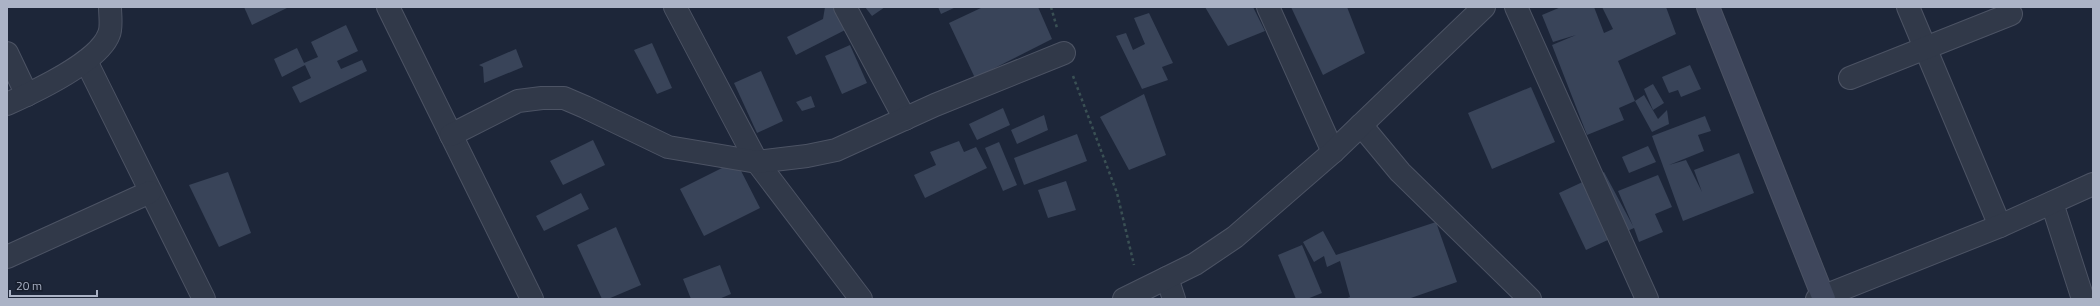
<svg xmlns="http://www.w3.org/2000/svg" width="2100" height="306" viewBox="0 0 2100 306" font-family="'Titillium Web',sans-serif">
	<rect width="100%" height="100%" fill="#1d2639"/>
	<!-- building -->
	<g fill="#394459">
		<polygon points="244,7 289,7 252,25"/>
		<polygon points="825,7 840,7 851,27 796,55 787,37 823,19"/>
		<polygon points="865,7 885,7 872,16"/>
		<polygon points="938,7 956,7 941,14"/>
		<polygon points="983,7 1038,7 1052,39 975,78 949,23"/>
		<polygon points="1205,7 1253,7 1265,31 1228,46"/>
		<polygon points="1291,7 1347,7 1365,53 1323,75"/>
		<polygon points="1561,7 1594,7 1604,33 1613,29 1602,7 1666,7 1676,34 1618,61 1635,101 1619,108 1624,120 1587,135 1552,45 1576,35 1553,42 1542,15"/>
		<polygon points="1149,13 1173,63 1162,67 1168,80 1142,89 1116,36 1126,33 1133,50 1145,44 1134,18"/>
		<polygon points="346,25 358,51 337,61 341,69 362,60 367,71 300,103 292,87 311,78 305,65 282,77 274,59 297,48 304,63 318,57 311,42"/>
		<polygon points="652,43 672,88 657,94 634,50"/>
		<polygon points="850,45 867,83 842,94 825,56"/>
		<polygon points="516,49 523,67 484,83 483,67 479,65"/>
		<polygon points="1690,65 1701,89 1681,97 1678,90 1669,93 1662,77"/>
		<polygon points="761,71 783,121 757,133 734,83"/>
		<polygon points="1653,84 1664,103 1653,110 1644,89"/>
		<polygon points="1531,87 1555,142 1492,169 1468,113"/>
		<polygon points="1144,94 1166,155 1129,170 1100,117"/>
		<polygon points="1644,95 1658,119 1667,110 1669,124 1652,132 1635,101"/>
		<polygon points="811,96 815,107 802,111 796,102"/>
		<polygon points="1003,108 1010,125 977,140 969,124"/>
		<polygon points="1044,115 1048,130 1017,144 1011,130"/>
		<polygon points="1705,116 1711,131 1698,135 1704,151 1669,165 1686,160 1702,192 1694,170 1739,153 1754,193 1683,221 1652,136"/>
		<polygon points="1077,134 1087,161 1024,185 1014,158"/>
		<polygon points="593,140 605,165 563,185 550,161"/>
		<polygon points="959,141 964,152 976,147 987,168 925,198 914,175 936,165 930,152"/>
		<polygon points="999,142 1017,185 1003,191 985,148"/>
		<polygon points="1648,146 1656,162 1629,173 1622,157"/>
		<polygon points="736,161 760,208 704,236 680,189"/>
		<polygon points="228,172 251,233 219,247 189,185"/>
		<polygon points="1604,172 1633,226 1618,191 1658,175 1672,207 1655,214 1663,232 1639,242 1634,228 1586,250 1559,193"/>
		<polygon points="1066,181 1076,210 1048,218 1038,190"/>
		<polygon points="581,193 589,209 544,231 536,216"/>
		<polygon points="1436,222 1457,282 1408,299 1345,299 1350,297 1340,261 1327,267 1324,256 1314,262 1303,242 1323,231 1336,255"/>
		<polygon points="616,227 641,285 608,299 602,299 577,245"/>
		<polygon points="1302,245 1322,293 1307,299 1296,299 1278,255"/>
		<polygon points="720,265 731,294 719,299 691,299 683,279"/>
	</g>
	<g fill="none" stroke-linecap="round" stroke-linejoin="round">
		<!-- street casing -->
		<g stroke="#4c5364" stroke-width="24">
			<g id="street">
				<polyline points="388,7 532,299"/>
				<polyline points="675,7 757,162 861,299"/>
				<polyline points="845,7 905,119"/>
				<polyline points="1268,7 1333,152"/>
				<polyline points="1516,7 1647,299"/>
				<polyline points="1908,7 2000,226"/>
				<polyline points="7,53 27,95"/>
				<polyline points="86,61 204,299"/>
				<polyline points="1850,78 2011,14"/>
				<path d="M 7,104 C 34,92 99,62 109,34 C 112,27 110,15 110,7"/>
				<polyline points="1361,125 1400,172 1530,299"/>
				<polyline points="451,135 518,101 542,98 564,98 585,107 668,147 757,162 807,156 836,150 935,105 1064,53"/>
				<polyline points="2052,203 2083,299"/>
				<polyline points="7,257 150,192"/>
				<polyline points="1167,278 1174,299"/>
				<polyline points="1124,299 1195,264 1235,237 1333,152 1484,7"/>
				<polyline points="1817,299 2000,226 2093,184"/>
			</g>
		</g>
		<!-- secondary casing -->
		<g stroke="#4c5364" stroke-width="24">
			<polyline id="secondary" points="1708,7 1824,299"/>
		</g>
		<!-- path -->
		<g stroke="#3a5054" stroke-width="2.5" stroke-dasharray="3 3" stroke-linecap="butt">
			<polyline points="1051,7 1057,28"/>
			<polyline points="1073,76 1117,193 1134,265"/>
		</g>
		<!-- street -->
		<use href="#street" stroke="#313949" stroke-width="22"/>
		<!-- secondary -->
		<use href="#secondary" stroke="#3f475c" stroke-width="22"/>
	</g>
	<!-- border -->
	<rect width="2100" height="306" fill="none" stroke="#abb3c6" stroke-width="16"/>
	<!-- scale -->
	<path d="M10 290v6h87v-6" fill="none" stroke="#abb3c6" stroke-width="2"/>
	<text x="16" y="290" font-size="12" fill="#abb3c6" stroke="#171e2d" stroke-width="3" paint-order="stroke">20 m</text>
</svg>
